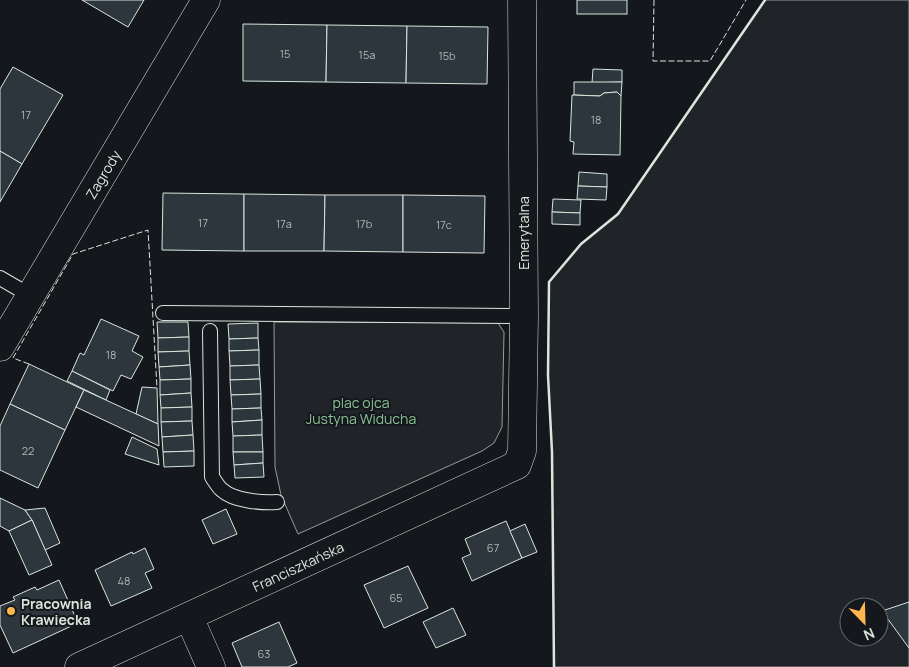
<svg xmlns="http://www.w3.org/2000/svg" width="909" height="667" viewBox="0 0 909 667" font-family="Manrope,sans-serif">
	<rect width="100%" height="100%" fill="#14181c"/>
	<!-- green -->
	<g fill="#202428" stroke="#939e99" fill-rule="evenodd">
		<path d="M 765,0 L 909,0 L 909,667 L 554,667 L 552,452 L 548,375 L 549,282 L 581,244 L 618,214 ZM 849,607 L 879,607 L 879,637 L 849,637 Z"/>
		<polygon points="274,322 498,323 504,332 502,427 494,443 482,451 298,534 281,495 275,467"/>
	</g>
	<!-- building -->
	<g fill="#2c363c" stroke="#d8e6dc">
		<polygon points="82,0 144,0 128,27"/>
		<rect x="577" y="0" width="50" height="14"/>
		<polygon points="243,24 327,25 326,82 243,81"/>
		<polygon points="327,25 407,26 406,83 326,82"/>
		<polygon points="407,26 488,27 487,84 406,83"/>
		<polygon points="13,67 63,95 22,164 0,151 0,89"/>
		<polygon points="593,69 622,70 622,82 592,83"/>
		<polygon points="574,82 622,82 621,96 617,92 604,93 600,96 574,95"/>
		<polygon points="617,92 621,96 620,155 573,154 574,142 570,141 572,95 600,96 604,93"/>
		<polygon points="0,151 22,164 0,202"/>
		<polygon points="579,172 607,174 607,187 578,186"/>
		<polygon points="578,186 607,187 606,200 577,199"/>
		<polygon points="163,193 244,194 244,251 162,250"/>
		<polygon points="244,194 325,195 324,251 244,251"/>
		<polygon points="325,195 403,195 403,252 324,251"/>
		<polygon points="403,195 485,196 484,253 403,252"/>
		<polygon points="553,199 581,200 580,213 552,212"/>
		<polygon points="552,212 580,213 580,225 552,224"/>
		<polygon points="101,319 139,336 132,351 143,357 131,379 121,375 113,391 72,371 80,353 84,355"/>
		<polygon points="157,322 188,322 189,337 158,338"/>
		<polygon points="258,323 258,338 229,339 228,324"/>
		<polygon points="189,337 189,351 158,352 158,338"/>
		<polygon points="258,338 259,350 229,351 229,339"/>
		<polygon points="259,350 259,365 230,366 229,351"/>
		<polygon points="189,351 190,365 159,367 158,352"/>
		<polygon points="29,364 84,390 65,430 10,404"/>
		<polygon points="190,365 191,379 160,380 159,367"/>
		<polygon points="259,365 260,379 230,380 230,366"/>
		<polygon points="72,371 110,390 106,400 67,381"/>
		<polygon points="191,379 191,393 160,395 160,380"/>
		<polygon points="260,379 261,394 231,395 230,380"/>
		<polygon points="142,387 157,388 158,424 136,414"/>
		<polygon points="84,390 158,424 159,446 76,407"/>
		<polygon points="191,393 192,407 161,408 160,395"/>
		<polygon points="261,394 261,408 232,409 231,395"/>
		<polygon points="10,404 65,430 38,488 0,470 0,426"/>
		<polygon points="192,407 192,421 161,422 161,408"/>
		<polygon points="261,408 262,420 232,422 232,409"/>
		<polygon points="262,420 262,435 233,436 232,422"/>
		<polygon points="192,421 193,435 162,437 161,422"/>
		<polygon points="193,435 194,451 163,452 162,437"/>
		<polygon points="262,435 263,452 233,452 233,436"/>
		<polygon points="132,437 157,449 159,465 125,454"/>
		<polygon points="194,451 194,466 164,467 163,452"/>
		<polygon points="233,452 263,452 263,463 234,465"/>
		<polygon points="263,463 264,477 235,478 234,465"/>
		<polygon points="0,498 25,510 32,520 9,531 0,526"/>
		<polygon points="45,508 60,543 45,550 32,520 25,510"/>
		<polygon points="226,509 237,534 213,544 202,520"/>
		<polygon points="32,520 52,565 29,575 9,531"/>
		<polygon points="506,521 522,558 472,581 462,558 471,554 465,539"/>
		<polygon points="525,524 537,552 522,558 510,531"/>
		<polygon points="145,548 154,569 145,573 152,588 111,606 95,570 132,552 133,554"/>
		<polygon points="408,566 428,608 384,628 364,585"/>
		<polygon points="59,580 78,623 13,653 0,625 0,606 15,600 13,597 35,587 37,590"/>
		<polygon points="909,602 909,648 882,611"/>
		<polygon points="453,608 466,635 436,648 423,622"/>
		<polygon points="279,622 297,663 288,667 242,667 232,643"/>
	</g>
	<g fill="none" stroke-linecap="round" stroke-linejoin="round">
		<!-- lane casing -->
		<g stroke="#d8e6dc" stroke-width="16">
			<g id="lane">
				<polyline points="0,278 31,296"/>
				<polyline points="163,313 524,316"/>
				<path d="M 210,331 L 212,477 C 215,481 218,487 222,490 C 234,501 262,503 277,502"/>
			</g>
		</g>
		<!-- street casing -->
		<g stroke="#d8e6dc" stroke-width="29">
			<g id="street">
				<path id="s1" d="M 0,347 L 206,0"/>
				<polyline points="189,617 211,667"/>
				<path id="s2" d="M 79,667 L 517,465 L 522,451 L 524,316 L 522,0"/>
			</g>
		</g>
		<!-- lane -->
		<use href="#lane" stroke="#14181c" stroke-width="14"/>
		<!-- street -->
		<use href="#street" stroke="#14181c" stroke-width="28"/>
		<!-- fence -->
		<g stroke="#d8e6dc" stroke-width="1" stroke-dasharray="6 2.5" stroke-linecap="butt">
			<polyline points="654,0 653,61 710,61 746,0"/>
			<polyline points="29,364 13,358 73,254 148,230 157,388"/>
		</g>
		<!-- wall -->
		<polyline stroke="#d8e6dc" stroke-width="2.5" points="554,667 552,452 548,375 549,282 581,244 618,214 765,0"/>
	</g>
	<!-- markers -->
	<circle fill="#ffb74d" stroke="#14181c" stroke-width="2" cx="11" cy="611" r="5"/>
	<g text-anchor="middle" dominant-baseline="central" stroke-width="4" stroke-linejoin="round" paint-order="stroke">
		<!-- number labels -->
		<g font-size="11" fill="#adbab4">
			<text x="285" y="53">15</text>
			<text x="367" y="54">15a</text>
			<text x="447" y="55">15b</text>
			<text x="26" y="114">17</text>
			<text x="596" y="119">18</text>
			<text x="203" y="222">17</text>
			<text x="284" y="223">17a</text>
			<text x="364" y="223">17b</text>
			<text x="444" y="224">17c</text>
			<text x="111" y="354">18</text>
			<text x="28" y="450">22</text>
			<text x="493" y="547">67</text>
			<text x="124" y="580">48</text>
			<text x="396" y="597">65</text>
			<text x="264" y="653">63</text>
		</g>
		<!-- street labels -->
		<g font-size="14" fill="#d8e6dc" stroke="#14181c">
			<text stroke="none"><textPath href="#s1" startOffset="201">Zagrody</textPath></text>
			<text transform="translate(523 233) rotate(-90)">Emerytalna</text>
			<text stroke="none"><textPath href="#s2" startOffset="241">Franciszkańska</textPath></text>
		</g>
		<!-- park labels -->
		<g font-size="14" fill="#8ac095" stroke="#14181c">
			<text x="361" y="402">plac ojca<tspan x="361" dy="16">Justyna Widucha</tspan></text>
		</g>
		<!-- poi labels -->
		<g font-size="14" font-weight="bold" fill="#d8e6dc" stroke="#14181c" text-anchor="start">
			<text x="21" y="603">Pracownia<tspan x="21" dy="16">Krawiecka</tspan></text>
		</g>
	</g>
	<!-- north arrow -->
	<g transform="translate(864 622) rotate(157)"><circle r="24" fill="#14181c" stroke="#626a69"/>
	<path d="M0-4L9 19L0 12L-9 19Z" fill="#ffb74d"/>
	<text y="-8" font-size="14" font-weight="bold" text-anchor="middle" fill="#d8e6dc">N</text>
	</g>
</svg>
